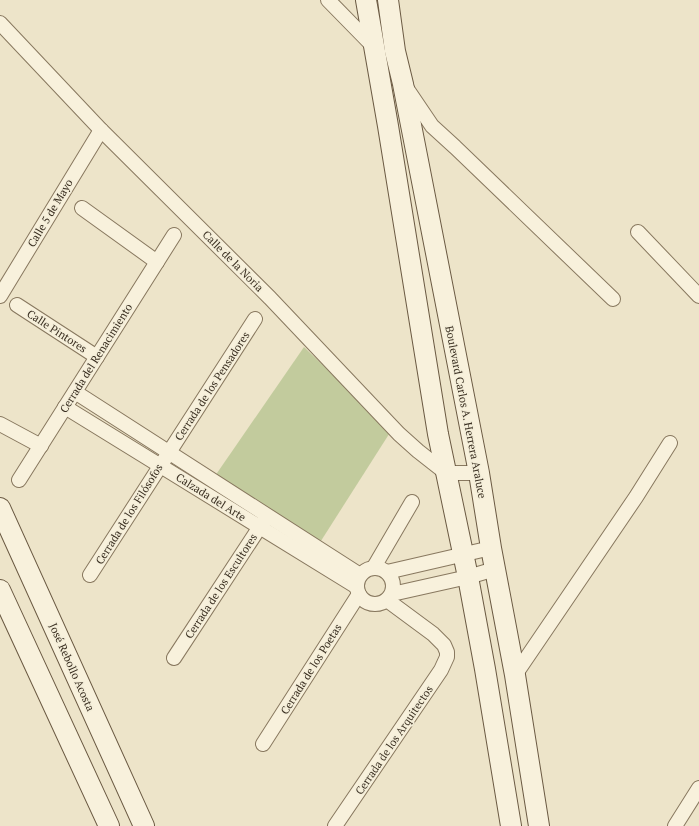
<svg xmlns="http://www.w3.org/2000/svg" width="699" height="826" viewBox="0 0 699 826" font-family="'PT Serif',serif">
	<rect width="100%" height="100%" fill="#ede4c9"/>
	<!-- green -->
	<polygon fill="#c2cb9d" points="304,347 391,431 319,544 215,476"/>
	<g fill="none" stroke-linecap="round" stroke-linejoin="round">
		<!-- minor casing -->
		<g stroke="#88785f" stroke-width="16">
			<g id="minor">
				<polyline points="328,0 375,48 376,48"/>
				<polyline points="0,23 101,130 270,298 399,434 418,451 446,473 479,473"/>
				<polyline points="407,89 432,126 455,147 613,299"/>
				<polyline points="82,208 157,262"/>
				<polyline points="638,232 699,296"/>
				<polyline points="0,296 101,130"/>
				<polyline points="17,305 97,357"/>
				<polyline points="75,392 360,575"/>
				<polyline points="65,407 357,587"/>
				<polyline points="0,424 41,446"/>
				<polyline points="19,480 174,235"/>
				<polyline points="374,567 412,502"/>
				<circle cx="375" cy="586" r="18"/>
				<polyline points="387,572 491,548"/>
				<polyline points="90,575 255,319"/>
				<polyline points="392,594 468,577 495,569"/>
				<polyline points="174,658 265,519"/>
				<polyline points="515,675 636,497 670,443"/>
				<polyline points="263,744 359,594"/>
				<polyline points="335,826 441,670 447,657 447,652 444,645 433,634 387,600"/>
				<polyline points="675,826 699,788"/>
			</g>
		</g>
		<!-- secondary casing -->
		<g stroke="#6a5942" stroke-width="22">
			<g id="secondary">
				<polyline points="366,0 388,126 438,434 468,577 485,669 511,826"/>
				<polyline points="388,0 395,51 403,84 479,473 491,548 515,675 539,826"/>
				<polyline points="0,508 144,826"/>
				<polyline points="0,590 109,826"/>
			</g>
		</g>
		<!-- minor -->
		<use href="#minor" stroke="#f8f1dc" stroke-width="14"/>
		<!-- secondary -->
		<use href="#secondary" stroke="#f8f1dc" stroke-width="20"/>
	</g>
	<g text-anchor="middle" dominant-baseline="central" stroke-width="3" stroke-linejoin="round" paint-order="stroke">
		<!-- street labels -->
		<g font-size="11" fill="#3a2f21" stroke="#f4eed9">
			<text transform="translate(50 213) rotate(-59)">Calle 5 de Mayo</text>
			<text transform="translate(233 261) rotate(45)">Calle de la Noria</text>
			<text transform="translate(57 331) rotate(33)">Calle Pintores</text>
			<text transform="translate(96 358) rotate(-58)">Cerrada del Renacimiento</text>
			<text transform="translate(212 386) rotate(-57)">Cerrada de los Pensadores</text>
			<text transform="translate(466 412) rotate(79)">Boulevard Carlos A. Herrera Araluce</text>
			<text transform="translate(211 497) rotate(32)">Calzada del Arte</text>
			<text transform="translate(129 514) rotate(-58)">Cerrada de los Filósofos</text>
			<text transform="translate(221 586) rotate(-57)">Cerrada de los Escultores</text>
			<text transform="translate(72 667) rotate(66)">José Rebollo Acosta</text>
			<text transform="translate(311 669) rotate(-58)">Cerrada de los Poetas</text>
			<text transform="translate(394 740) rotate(-56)">Cerrada de los Arquitectos</text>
		</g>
	</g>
</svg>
